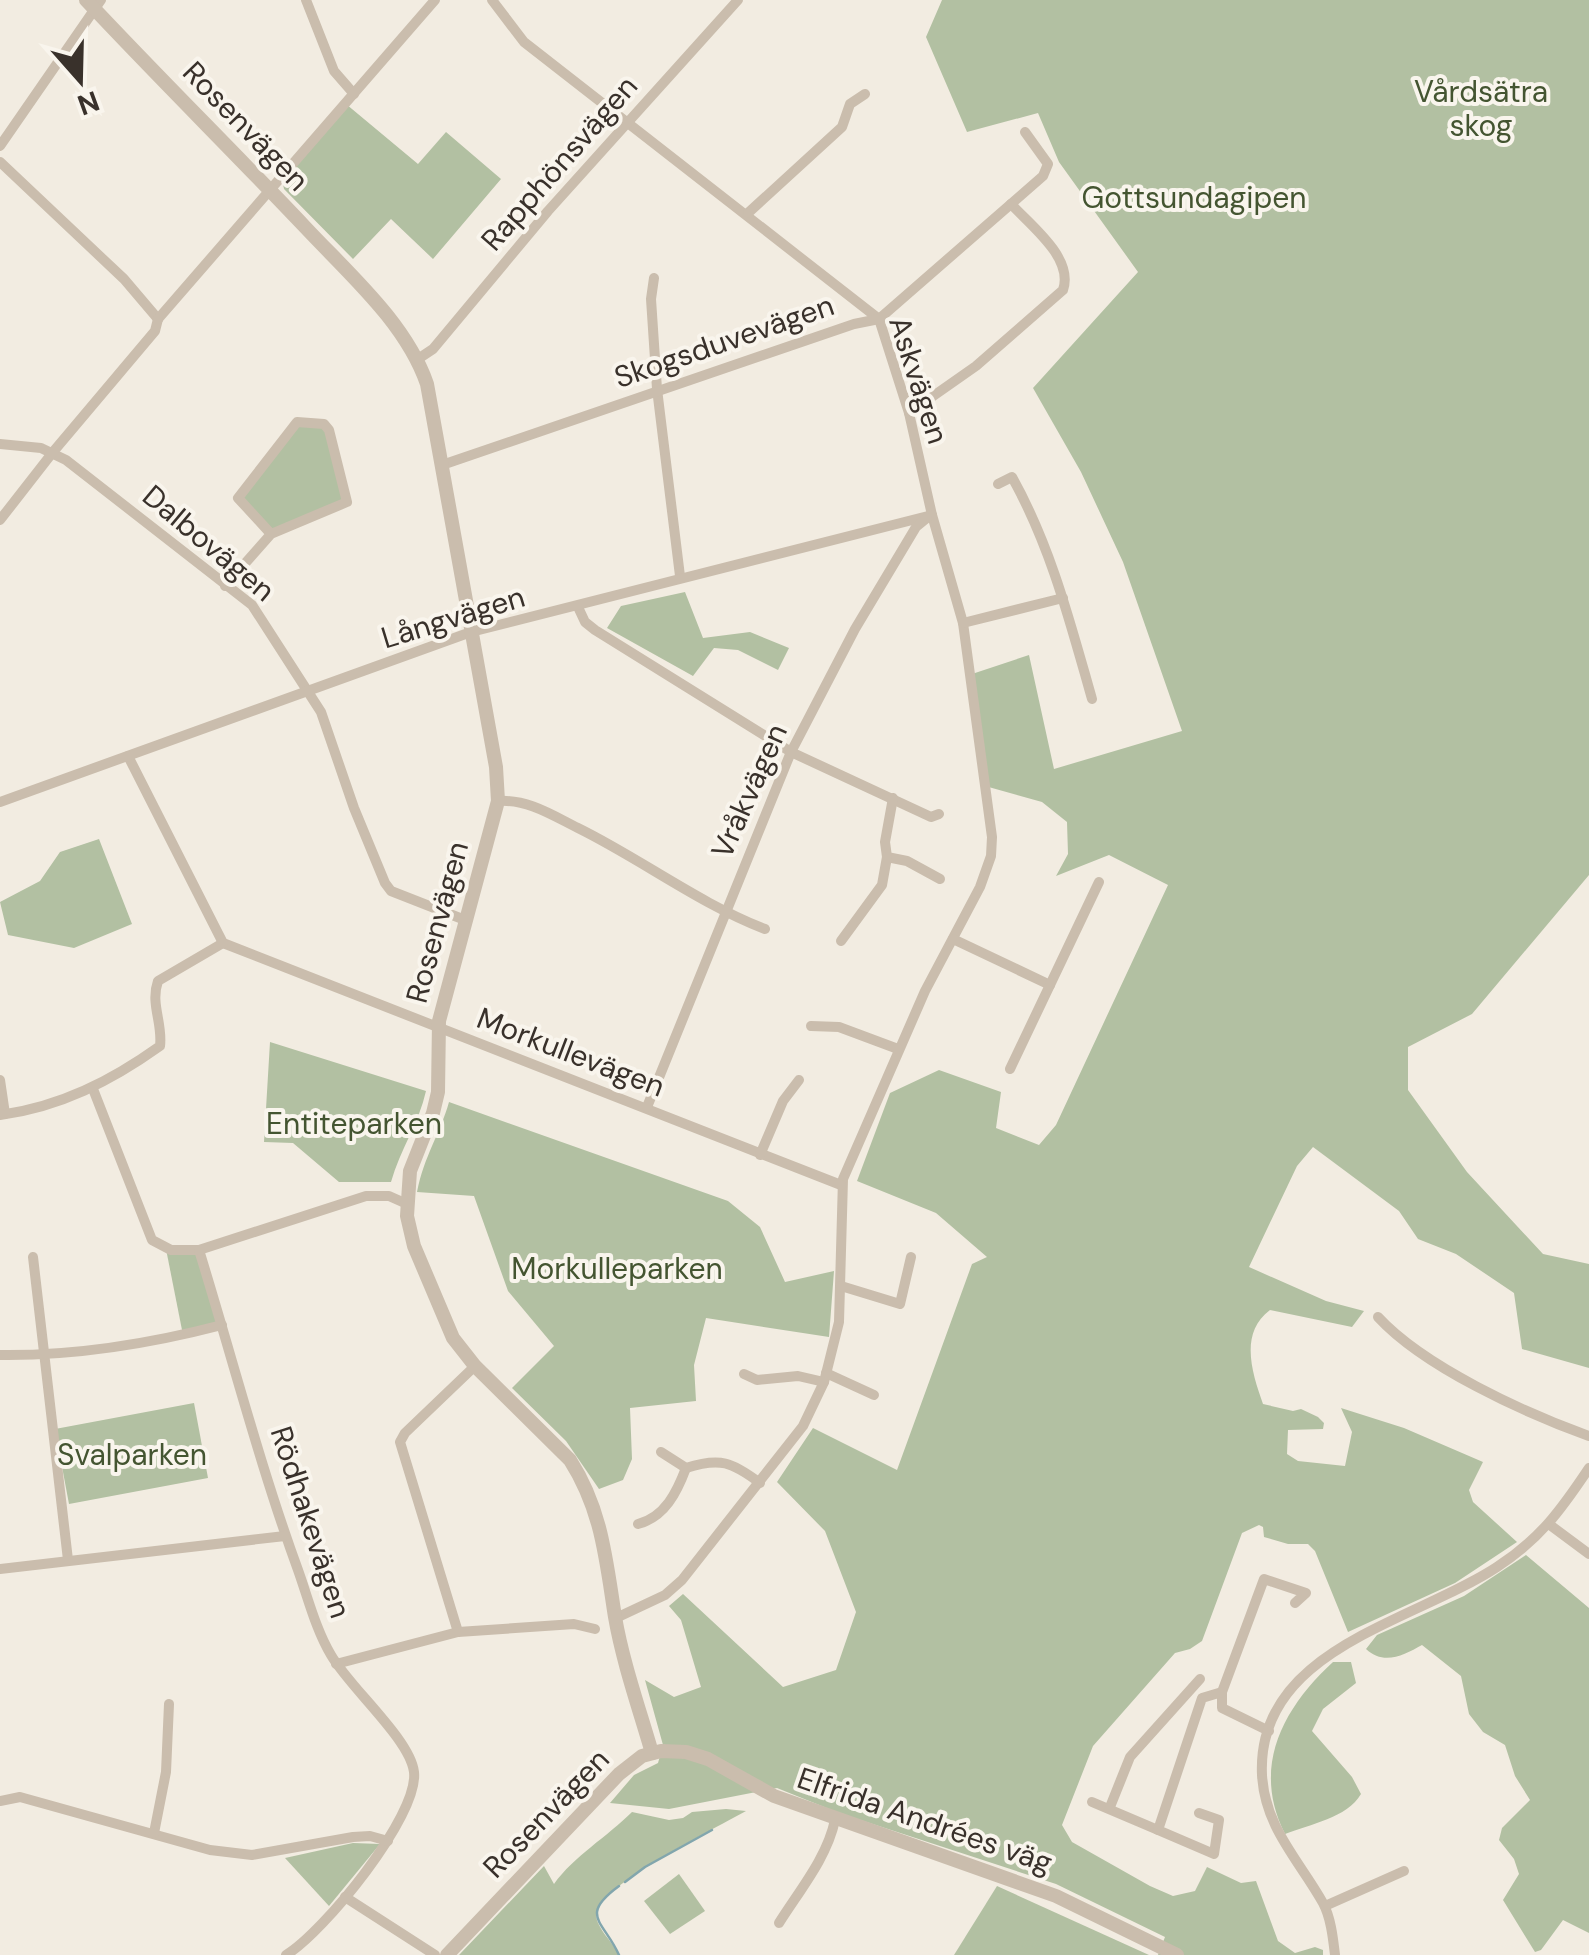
<svg xmlns="http://www.w3.org/2000/svg" width="1589" height="1955" viewBox="0 0 1589 1955" font-family="'DM Sans',sans-serif">
	<rect width="100%" height="100%" fill="#f2ece1"/>
	<!-- green -->
	<g fill="#b2c0a2">
		<path d="M 942,0 L 1589,0 L 1589,875 L 1472,1014 L 1408,1047 L 1408,1090 L 1467,1172 L 1543,1254 L 1589,1264 L 1589,1368 L 1522,1349 L 1514,1293 L 1456,1254 L 1418,1239 L 1399,1211 L 1313,1147 L 1297,1166 L 1249,1267 L 1326,1301 L 1364,1311 L 1352,1327 L 1270,1310 C 1239,1333 1252,1373 1263,1404 L 1293,1411 L 1301,1409 L 1318,1417 L 1324,1423 L 1323,1429 L 1288,1430 L 1287,1454 L 1298,1461 L 1345,1466 L 1352,1432 L 1341,1408 L 1404,1428 L 1483,1462 L 1469,1490 L 1473,1502 L 1517,1542 L 1455,1583 L 1348,1632 L 1315,1551 L 1308,1544 L 1288,1544 L 1264,1537 L 1263,1527 L 1259,1525 L 1242,1533 L 1202,1641 L 1190,1649 L 1175,1653 L 1093,1746 L 1062,1825 L 1072,1842 L 1150,1886 L 1173,1896 L 1195,1891 L 1207,1867 L 1241,1883 L 1256,1881 L 1278,1941 L 1295,1953 L 1315,1947 L 1323,1950 L 1323,1955 L 1158,1955 L 1165,1937 L 1056,1884 L 839,1813 L 777,1788 L 669,1809 L 610,1803 L 634,1775 L 658,1763 L 663,1745 L 645,1680 L 674,1697 L 701,1687 L 681,1620 L 669,1606 L 683,1594 L 783,1687 L 836,1670 L 856,1612 L 825,1531 L 777,1482 L 813,1428 L 897,1470 L 972,1264 L 987,1257 L 936,1213 L 857,1181 L 890,1093 L 939,1070 L 1001,1092 L 996,1128 L 1039,1145 L 1056,1125 L 1168,885 L 1109,855 L 1056,876 L 1068,854 L 1067,822 L 1042,802 L 985,786 L 972,674 L 1029,655 L 1054,769 L 1182,731 L 1123,562 L 1081,472 L 1033,388 L 1138,272 L 1059,162 L 1038,113 L 967,132 L 926,37 Z"/>
		<polygon points="346,104 418,164 446,132 501,179 433,259 391,219 353,259 284,189 282,179"/>
		<polygon points="297,422 324,424 347,502 271,534 238,498"/>
		<polygon points="685,592 703,638 750,632 789,648 778,670 738,650 714,648 693,676 607,628 621,606"/>
		<polygon points="99,839 132,924 74,948 8,935 0,902 40,881 60,852"/>
		<path d="M 270,1042 L 426,1091 C 419,1123 400,1150 391,1182 L 339,1182 L 293,1143 L 264,1142 Z"/>
		<path d="M 449,1102 L 728,1201 L 760,1227 L 785,1282 L 834,1271 L 829,1337 L 706,1318 L 694,1365 L 696,1401 L 630,1408 L 632,1459 L 623,1480 L 599,1489 L 566,1441 L 512,1388 L 554,1346 L 508,1291 L 474,1196 L 417,1192 C 424,1156 440,1134 449,1102 Z"/>
		<polygon points="166,1249 199,1250 222,1325 183,1335"/>
		<polygon points="194,1403 208,1478 69,1504 55,1429"/>
		<path d="M 1526,1555 L 1589,1608 L 1589,1933 L 1563,1920 L 1541,1950 L 1535,1952 L 1503,1900 L 1519,1874 L 1514,1859 L 1499,1840 L 1502,1828 L 1530,1800 L 1515,1776 L 1505,1745 L 1483,1732 L 1469,1714 L 1461,1676 L 1422,1645 C 1404,1655 1384,1666 1366,1649 L 1377,1635 L 1464,1596 Z"/>
		<path d="M 1333,1662 L 1351,1662 L 1356,1683 L 1323,1709 L 1312,1731 L 1352,1777 L 1361,1794 C 1347,1818 1310,1824 1285,1834 C 1251,1767 1283,1708 1333,1662 Z"/>
		<path d="M 726,1809 L 746,1811 C 720,1826 595,1887 596,1915 C 597,1929 613,1942 619,1955 L 459,1955 L 544,1866 L 554,1884 C 574,1856 607,1837 632,1812 L 669,1820 L 683,1818 L 692,1812 Z"/>
		<polygon points="353,1843 380,1844 329,1906 285,1858"/>
		<polygon points="679,1874 705,1911 670,1934 644,1901"/>
		<polygon points="997,1886 1149,1955 954,1955"/>
	</g>
	<g fill="none" stroke-linecap="round" stroke-linejoin="round">
		<!-- stream -->
		<g stroke="#82a6ad" stroke-width="2.5">
			<polyline points="625,1882 645,1867 712,1830"/>
			<path d="M 619,1955 C 604,1921 578,1916 619,1886"/>
		</g>
		<!-- minor -->
		<g stroke="#cabdad" stroke-width="10">
			<polyline points="306,0 334,71 354,94"/>
			<polyline points="492,0 524,42 879,319 909,413 932,515 963,623 992,837 991,856 980,887 925,991 843,1179 839,1322 824,1382 803,1426 682,1580 665,1595 616,1618"/>
			<polyline points="0,146 101,0"/>
			<polyline points="0,162 124,279 158,319"/>
			<polyline points="748,213 842,127 850,104 865,94"/>
			<polyline points="654,278 651,299 657,389 680,576"/>
			<polyline points="158,319 435,0"/>
			<polyline points="418,359 433,349 548,211 738,0"/>
			<path d="M 909,413 L 976,366 L 1063,290 C 1074,258 1031,226 1011,204"/>
			<polyline points="0,444 41,448 66,460 252,605 321,712 354,808 385,883 391,891 465,920"/>
			<polyline points="442,465 854,324 879,319 1043,176 1048,164 1025,132"/>
			<path d="M 998,484 L 1012,477 C 1051,547 1070,622 1092,699"/>
			<polyline points="0,520 53,452 155,331 158,319"/>
			<polyline points="225,586 271,534 347,502 329,430 324,424 297,422 238,498 271,534"/>
			<polyline points="578,607 585,622 595,630 791,752 931,817 939,814"/>
			<polyline points="963,623 1063,598"/>
			<polyline points="128,756 223,943 841,1185"/>
			<polyline points="893,798 885,842 887,857 907,861 940,879"/>
			<path d="M 498,801 C 528,799 552,815 578,828 C 641,859 700,904 765,929"/>
			<polyline points="0,802 471,632 932,515"/>
			<polyline points="953,939 1050,985"/>
			<polyline points="841,941 882,885 887,857"/>
			<polyline points="811,1026 839,1027 898,1049"/>
			<polyline points="1010,1069 1099,882"/>
			<polyline points="0,1080 5,1114"/>
			<path d="M 93,1089 L 152,1240 L 171,1250 L 199,1250 C 232,1357 260,1466 298,1570 C 308,1598 316,1630 331,1655 C 350,1688 410,1739 414,1772 C 419,1816 323,1933 286,1955"/>
			<polyline points="647,1107 791,752 855,629 916,527 927,518"/>
			<path d="M 0,1115 C 60,1107 111,1081 160,1046 C 163,1023 150,1004 158,981 L 223,943"/>
			<polyline points="760,1155 783,1101 799,1080"/>
			<polyline points="199,1250 366,1196 389,1196 407,1204"/>
			<polyline points="33,1257 68,1560"/>
			<polyline points="841,1286 900,1304 911,1257"/>
			<path d="M 1378,1317 C 1424,1367 1525,1413 1589,1436"/>
			<path d="M 0,1355 C 76,1356 149,1344 222,1325"/>
			<polyline points="826,1373 874,1395"/>
			<polyline points="744,1374 757,1380 798,1376 824,1382"/>
			<path d="M 661,1452 L 686,1468 C 720,1457 732,1462 760,1483"/>
			<path d="M 638,1524 C 665,1517 677,1492 686,1468"/>
			<polyline points="1550,1525 1589,1554"/>
			<polyline points="0,1569 285,1536"/>
			<polyline points="458,1632 400,1442 405,1433 475,1366"/>
			<polyline points="336,1664 458,1632 574,1624 595,1629"/>
			<polyline points="1269,1731 1222,1708 1222,1692 1264,1579 1306,1593 1295,1603"/>
			<polyline points="0,1801 20,1797 210,1850 252,1855 353,1837 370,1836 388,1841"/>
			<polyline points="1092,1802 1158,1830"/>
			<polyline points="1110,1807 1130,1757 1200,1679"/>
			<polyline points="1199,1813 1219,1820 1214,1854 1158,1830 1202,1698 1222,1692"/>
			<polyline points="154,1833 166,1772 169,1704"/>
			<polyline points="345,1897 435,1955"/>
			<polyline points="1325,1906 1404,1871"/>
			<path d="M 779,1923 C 799,1891 827,1858 835,1820"/>
			<path d="M 1335,1955 C 1333,1938 1331,1918 1323,1903 C 1299,1860 1265,1828 1262,1775 C 1256,1649 1414,1622 1497,1567 C 1540,1539 1561,1510 1589,1468"/>
		</g>
		<!-- tertiary -->
		<g stroke="#cabdad" stroke-width="14">
			<path d="M 86,0 C 158,77 233,151 305,227 C 349,274 406,323 427,384 L 496,767 L 498,801 L 439,1021 L 438,1092 L 433,1113 L 410,1171 L 407,1216 L 414,1246 L 453,1338 L 475,1366 L 570,1460 C 602,1510 606,1560 615,1617 C 623,1663 639,1708 652,1753"/>
			<polyline points="447,1955 619,1774 642,1756 661,1751 686,1752 708,1759 774,1796 1056,1896 1177,1955"/>
		</g>
	</g>
	<g text-anchor="middle" dominant-baseline="central" stroke-width="8" stroke-linejoin="round" paint-order="stroke">
		<!-- park labels -->
		<g font-size="30" fill="#445531" stroke="#f9f5ed">
			<text x="1481" y="91">Vårdsätra<tspan x="1481" dy="34">skog</tspan></text>
			<text x="1194" y="197">Gottsundagipen</text>
			<text x="354" y="1123">Entiteparken</text>
			<text x="617" y="1268">Morkulleparken</text>
			<text x="132" y="1454">Svalparken</text>
		</g>
		<!-- street labels -->
		<g font-size="30" fill="#39312b" stroke="#f9f5ed">
			<text transform="translate(246 126) rotate(46)">Rosenvägen</text>
			<text transform="translate(559 163) rotate(-49)">Rapphönsvägen</text>
			<text transform="translate(724 341) rotate(-19)">Skogsduvevägen</text>
			<text transform="translate(919 380) rotate(72)">Askvägen</text>
			<text transform="translate(209 543) rotate(40)">Dalbovägen</text>
			<text transform="translate(453 617) rotate(-17)">Långvägen</text>
			<text transform="translate(749 791) rotate(-66)">Vråkvägen</text>
			<text transform="translate(437 922) rotate(-75)">Rosenvägen</text>
			<text transform="translate(571 1052) rotate(21)">Morkullevägen</text>
			<text transform="translate(311 1522) rotate(72)">Rödhakevägen</text>
			<text transform="translate(546 1813) rotate(-46)">Rosenvägen</text>
			<text transform="translate(925 1820) rotate(19)">Elfrida Andrées väg</text>
		</g>
	</g>
	<!-- north arrow -->
	<g transform="translate(80 80) rotate(160)" stroke="#f9f5ed" stroke-width="8" paint-order="stroke">
	<path d="M0-8L18 38L0 25L-18 38Z" fill="#39312b"/>
	<text y="-15" font-size="28" font-weight="bold" text-anchor="middle" fill="#39312b">N</text>
	</g>
</svg>
